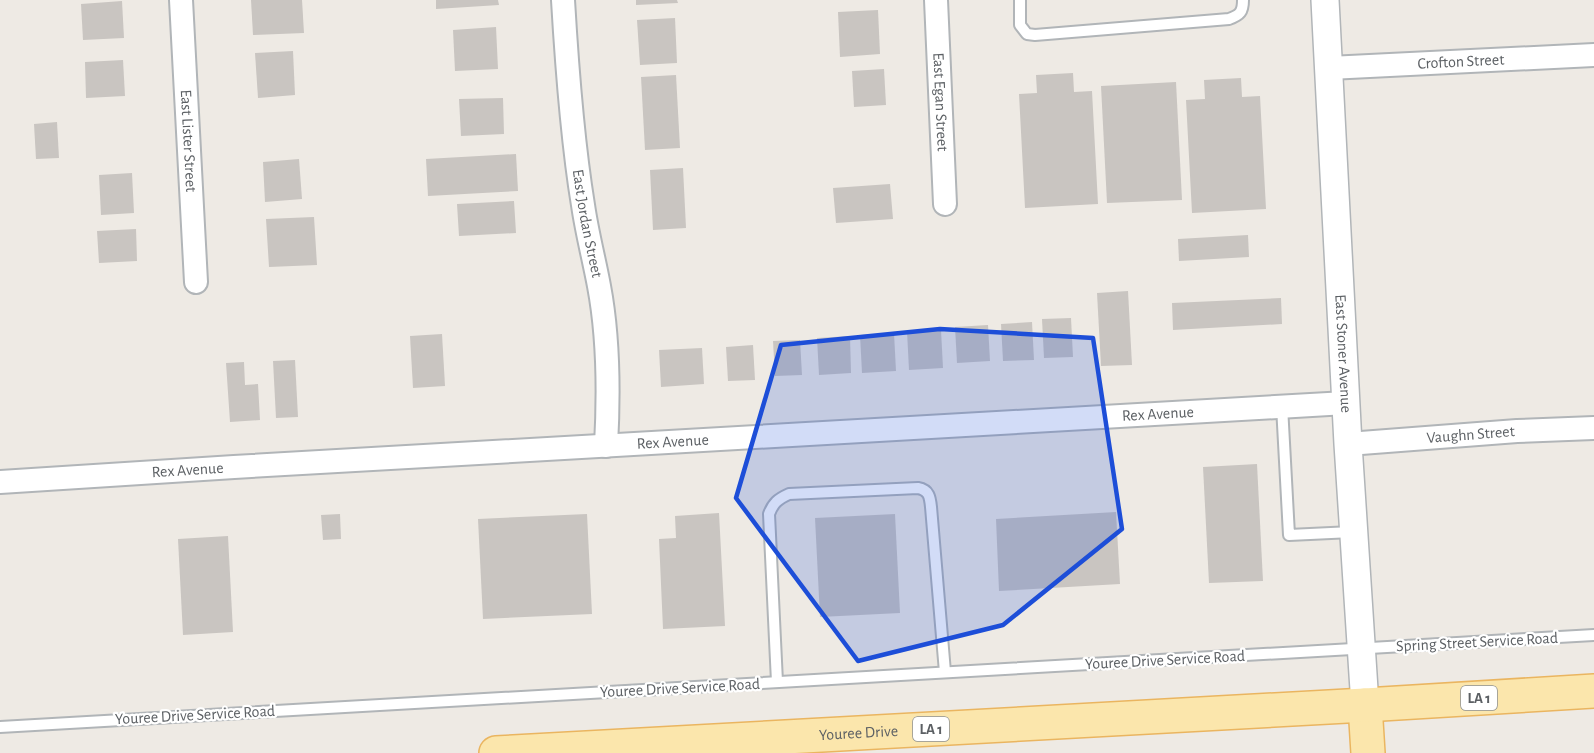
<svg xmlns="http://www.w3.org/2000/svg" width="1594" height="753" viewBox="0 0 1594 753" font-family="'Alegreya Sans',sans-serif">
	<rect width="100%" height="100%" fill="#eeeae4"/>
	<!-- building -->
	<g fill="#c9c5c1">
		<polygon points="251,0 302,0 304,33 253,35"/>
		<polygon points="436,0 498,0 499,5 436,9"/>
		<polygon points="636,0 677,0 678,3 636,5"/>
		<polygon points="122,1 124,38 83,40 81,4"/>
		<polygon points="878,10 880,54 840,57 838,12"/>
		<polygon points="675,18 677,63 640,65 637,20"/>
		<polygon points="496,27 498,69 455,71 453,30"/>
		<polygon points="293,51 295,95 258,98 255,53"/>
		<polygon points="123,60 125,96 86,98 85,62"/>
		<polygon points="884,69 886,105 854,107 852,71"/>
		<polygon points="1073,73 1074,92 1092,91 1098,204 1025,208 1019,94 1037,93 1036,75"/>
		<polygon points="676,75 680,148 645,150 641,77"/>
		<polygon points="1241,78 1242,97 1260,96 1266,209 1192,213 1186,100 1205,99 1204,80"/>
		<polygon points="1176,82 1182,200 1107,203 1101,86"/>
		<polygon points="503,98 504,134 461,136 459,99"/>
		<polygon points="57,122 59,158 36,159 34,124"/>
		<polygon points="516,154 518,191 428,196 426,159"/>
		<polygon points="299,159 302,199 265,202 263,162"/>
		<polygon points="683,168 686,228 653,230 650,170"/>
		<polygon points="132,173 134,213 101,215 99,175"/>
		<polygon points="890,184 893,219 836,223 833,188"/>
		<polygon points="514,201 516,233 459,236 457,204"/>
		<polygon points="314,217 317,265 269,267 266,219"/>
		<polygon points="136,229 137,261 99,263 97,231"/>
		<polygon points="1248,235 1249,257 1179,261 1178,239"/>
		<polygon points="1128,291 1132,365 1101,366 1097,293"/>
		<polygon points="1281,298 1282,324 1173,330 1172,303"/>
		<polygon points="1071,318 1073,357 1044,358 1042,319"/>
		<polygon points="1032,322 1034,360 1003,361 1001,324"/>
		<polygon points="988,325 990,361 957,363 955,327"/>
		<polygon points="941,330 943,368 909,370 907,331"/>
		<polygon points="894,333 896,371 862,373 860,335"/>
		<polygon points="442,334 445,386 413,388 410,336"/>
		<polygon points="850,336 851,373 819,375 817,338"/>
		<polygon points="800,340 802,375 775,376 773,341"/>
		<polygon points="753,345 755,380 728,381 726,347"/>
		<polygon points="702,348 704,384 661,387 659,350"/>
		<polygon points="295,360 298,417 276,418 273,361"/>
		<polygon points="244,362 245,385 258,384 260,420 230,422 226,363"/>
		<polygon points="1257,464 1263,581 1209,583 1203,467"/>
		<polygon points="1116,512 1120,584 999,591 996,519"/>
		<polygon points="719,513 725,626 663,629 659,539 676,538 675,516"/>
		<polygon points="340,514 341,539 323,540 321,515"/>
		<polygon points="587,514 592,614 483,619 478,519"/>
		<polygon points="895,514 900,613 820,617 815,518"/>
		<polygon points="228,536 233,632 183,635 178,539"/>
	</g>
	<g fill="none" stroke-linecap="round" stroke-linejoin="round">
		<!-- service casing -->
		<g stroke="#b1b5b8" stroke-width="14">
			<g id="service">
				<path d="M 1020,0 L 1020,25 L 1027,34 L 1035,35 L 1229,19 C 1240,15 1243,12 1243,0"/>
				<polyline points="1282,406 1289,535 1352,532"/>
				<path d="M 777,682 L 769,514 C 773,503 778,499 789,494 L 918,488 C 929,490 930,497 931,507 L 945,672"/>
				<polyline points="0,727 1594,635"/>
			</g>
		</g>
		<!-- minor casing -->
		<g stroke="#b1b5b8" stroke-width="26">
			<g id="minor">
				<path id="s1" d="M 181,0 L 196,282"/>
				<path id="s2" d="M 563,0 C 567,68 572,138 583,205 C 587,233 594,259 599,286 C 609,339 609,392 606,446"/>
				<path id="s3" d="M 936,0 L 945,204"/>
				<path id="s4" d="M 1329,68 L 1594,55"/>
				<path id="s5" d="M 1348,444 L 1517,431 L 1594,428"/>
				<path id="s6" d="M 0,482 L 234,467 L 1346,403"/>
			</g>
		</g>
		<!-- tertiary casing -->
		<g stroke="#b1b5b8" stroke-width="30">
			<g id="tertiary">
				<path id="s7" d="M 1325,0 L 1348,444 L 1365,705"/>
			</g>
		</g>
		<!-- primary casing -->
		<g stroke="#eab560" stroke-width="36">
			<g id="primary">
				<polyline points="1365,705 1368,753"/>
				<path id="s8" d="M 496,753 L 1365,705 L 1594,691"/>
			</g>
		</g>
		<!-- service -->
		<use href="#service" stroke="#fff" stroke-width="10"/>
		<!-- minor -->
		<use href="#minor" stroke="#fff" stroke-width="22"/>
		<!-- tertiary -->
		<use href="#tertiary" stroke="#fff" stroke-width="27"/>
		<!-- primary -->
		<use href="#primary" stroke="#fbe6ac" stroke-width="33"/>
	</g>
	<!-- marked area -->
	<path fill="#1d4ed8" fill-opacity="0.2" stroke="#1d4ed8" stroke-width="4.5" stroke-linejoin="round" d="M 940,329 L 1093,338 L 1122,529 L 1003,625 L 858,661 L 736,498 L 781,345 Z"/>
	<g text-anchor="middle" dominant-baseline="central" stroke-width="4.5" stroke-linejoin="round" paint-order="stroke">
		<!-- shield labels -->
		<g fill="#fff" stroke="#8d9092" stroke-width="1.5">
			<rect x="1461" y="686" width="36" height="24" rx="4.5"/>
			<rect x="913" y="717" width="36" height="24" rx="4.5"/>
		</g>
		<g font-size="15" font-weight="bold" fill="#5c6064">
			<text x="1479" y="698">LA 1</text>
			<text x="931" y="729">LA 1</text>
		</g>
		<!-- street labels -->
		<g font-size="16" fill="#5c6064" stroke="#fff">
			<text stroke="none"><textPath href="#s4" startOffset="132">Crofton Street</textPath></text>
			<text stroke="none"><textPath href="#s3" startOffset="102">East Egan Street</textPath></text>
			<text stroke="none"><textPath href="#s1" startOffset="141">East Lister Street</textPath></text>
			<text stroke="none"><textPath href="#s2" startOffset="225">East Jordan Street</textPath></text>
			<text stroke="none"><textPath href="#s7" startOffset="354">East Stoner Avenue</textPath></text>
			<text stroke="none"><textPath href="#s6" startOffset="1160">Rex Avenue</textPath></text>
			<text stroke="none"><textPath href="#s5" startOffset="123">Vaughn Street</textPath></text>
			<text stroke="none"><textPath href="#s6" startOffset="674">Rex Avenue</textPath></text>
			<text stroke="none"><textPath href="#s6" startOffset="188">Rex Avenue</textPath></text>
			<text transform="translate(1477 642) rotate(-3)">Spring Street Service Road</text>
			<text transform="translate(1165 660) rotate(-3)">Youree Drive Service Road</text>
			<text transform="translate(680 688) rotate(-3)">Youree Drive Service Road</text>
			<text transform="translate(195 715) rotate(-3)">Youree Drive Service Road</text>
			<text stroke="none"><textPath href="#s8" startOffset="363">Youree Drive</textPath></text>
		</g>
	</g>
</svg>
